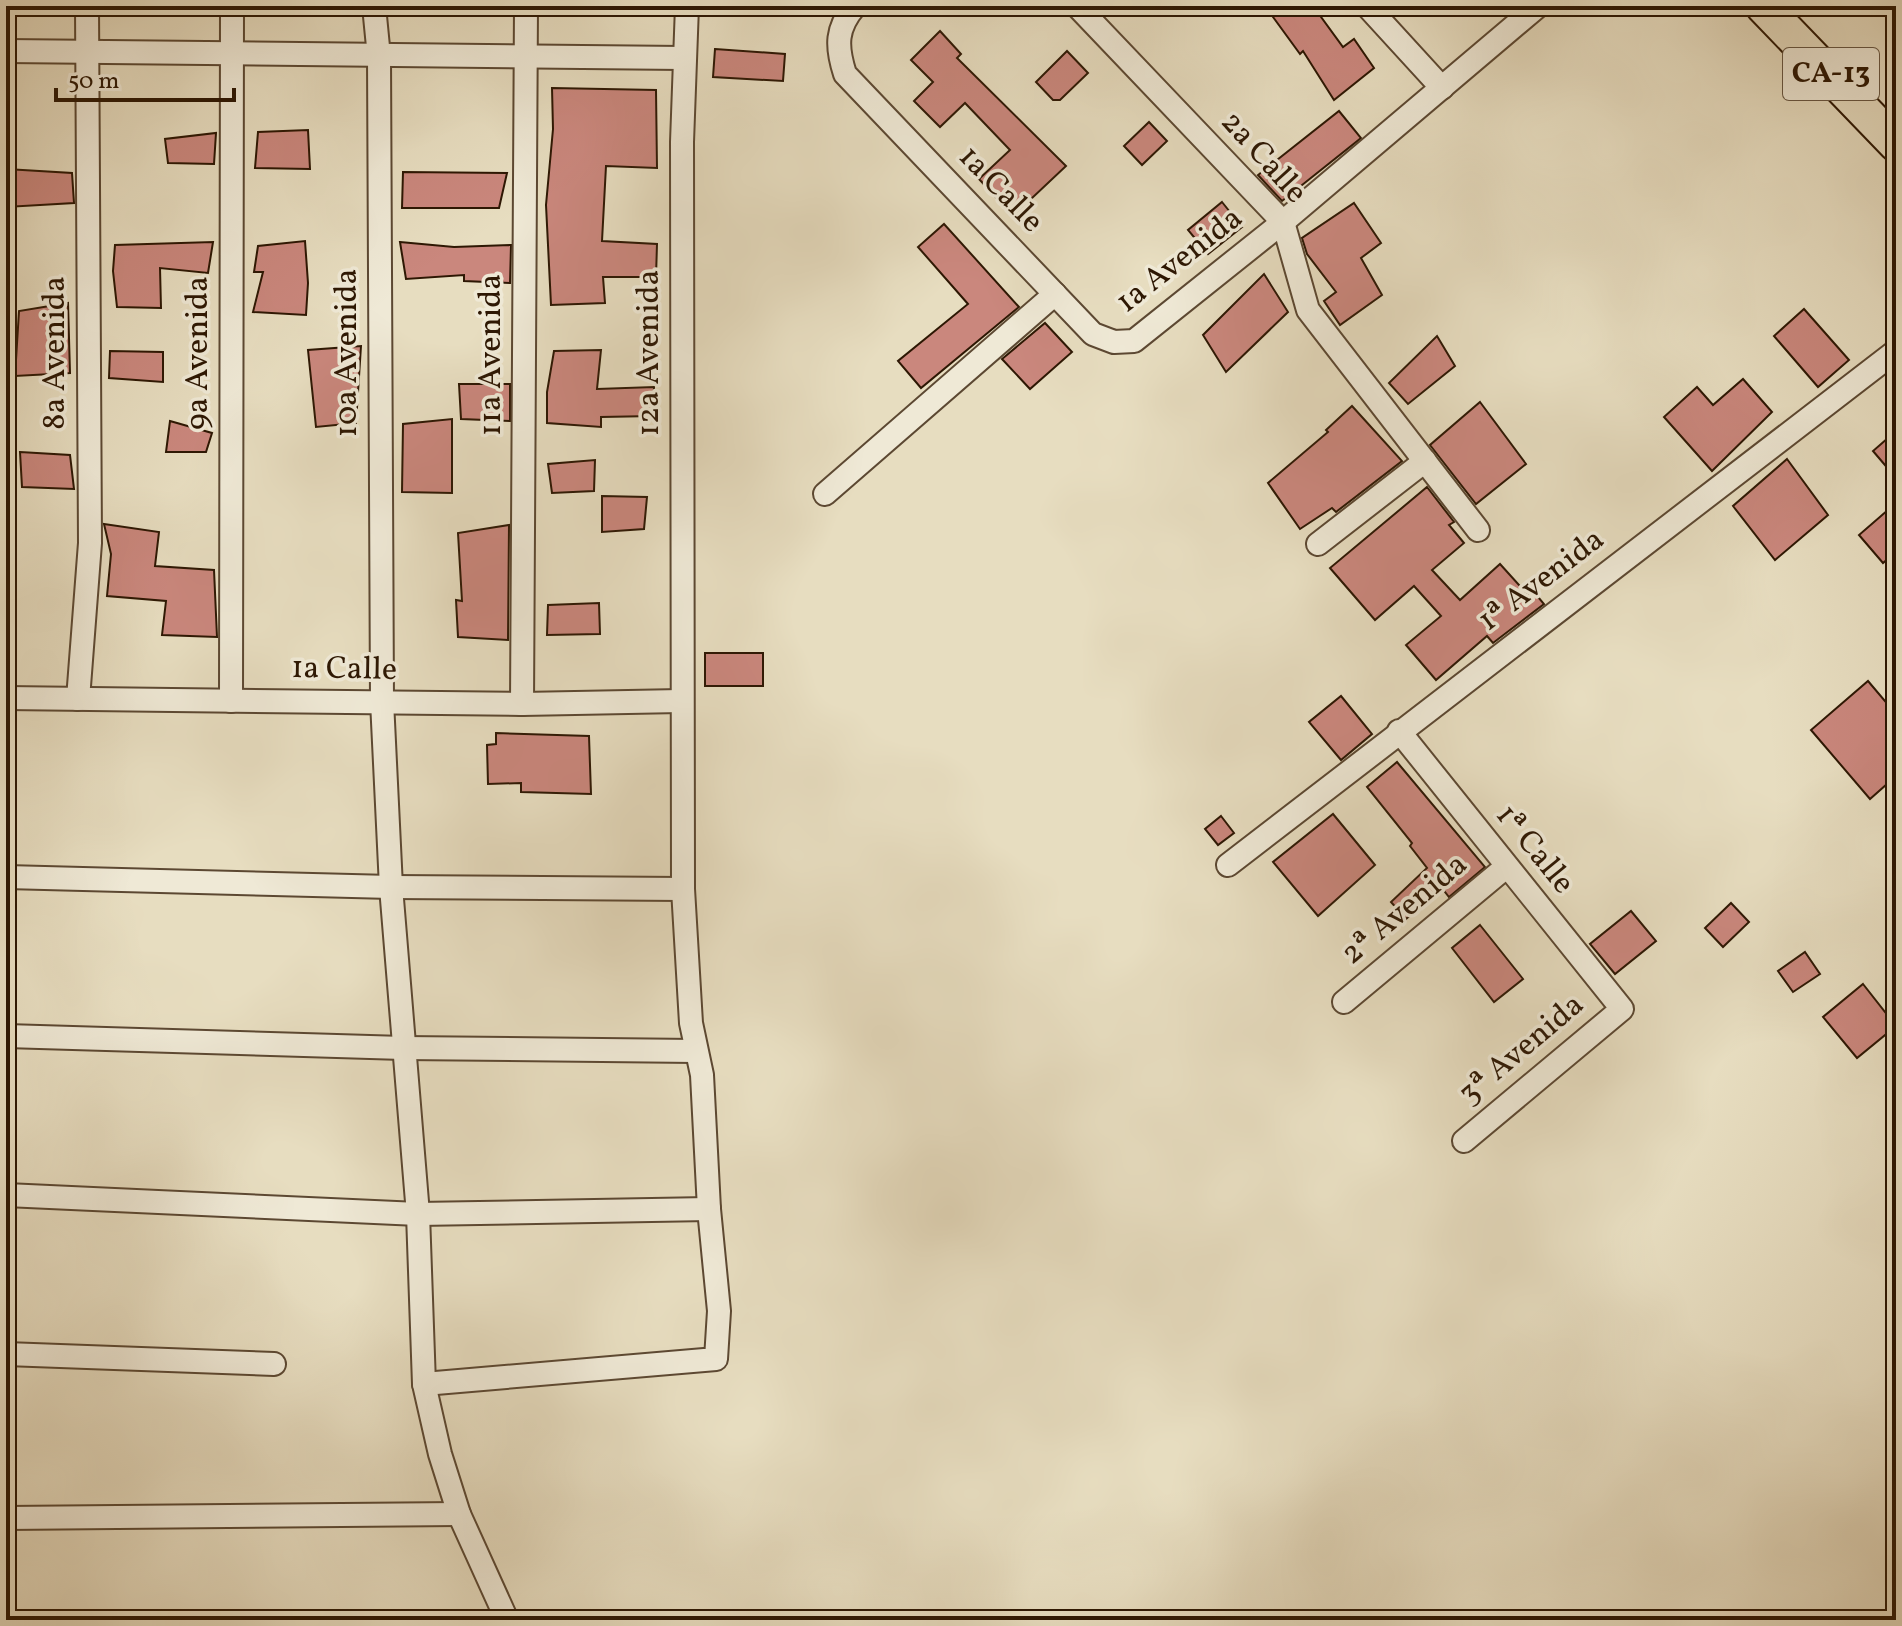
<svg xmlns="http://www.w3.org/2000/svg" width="1902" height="1626" viewBox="0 0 1902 1626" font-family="Vollkorn,serif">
	<rect width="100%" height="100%" fill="#e7ddc0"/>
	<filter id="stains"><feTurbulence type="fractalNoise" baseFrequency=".0025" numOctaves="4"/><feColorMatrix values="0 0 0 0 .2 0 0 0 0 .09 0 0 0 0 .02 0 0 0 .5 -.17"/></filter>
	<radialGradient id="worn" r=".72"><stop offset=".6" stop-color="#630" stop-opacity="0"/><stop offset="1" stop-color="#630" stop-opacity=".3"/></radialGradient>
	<!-- building -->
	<g fill="#ca877d" stroke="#2d1703" stroke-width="2">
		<polygon points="1265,6 1313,6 1343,47 1354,39 1374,68 1334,100 1303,51 1300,54"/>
		<polygon points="940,31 961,54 957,58 1066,166 1013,216 979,179 1010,150 965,103 940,127 914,101 933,82 911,60"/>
		<polygon points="715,49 785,54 783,81 713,77"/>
		<polygon points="1067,51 1088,73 1060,100 1053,100 1036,82"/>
		<polygon points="552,88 656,90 657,168 606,166 602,241 657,244 656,277 603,277 605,303 551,305 546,205 553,129"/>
		<polygon points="1339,111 1361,138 1282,201 1258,175"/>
		<polygon points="1149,122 1167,141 1142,165 1124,146"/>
		<polygon points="308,130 310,169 255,168 258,132"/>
		<polygon points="216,133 214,164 168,163 165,139"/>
		<polygon points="6,169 72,173 74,203 6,207"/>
		<polygon points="403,172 507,173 499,208 402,208"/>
		<polygon points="1222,202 1242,227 1208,254 1188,230"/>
		<polygon points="1354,203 1381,243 1361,258 1382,295 1340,325 1324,301 1336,292 1307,254 1302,238"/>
		<polygon points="944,224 1019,307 921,388 898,361 968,304 918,247"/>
		<polygon points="305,241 308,283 306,315 253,312 263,272 254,272 258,246"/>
		<polygon points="213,242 208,273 160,268 161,308 117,307 113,271 115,245"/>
		<polygon points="400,242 454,247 511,245 510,283 464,281 464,275 406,279"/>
		<polygon points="1264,274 1288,312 1226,372 1203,335"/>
		<polygon points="68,303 70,373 15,376 19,311"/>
		<polygon points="1804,309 1849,360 1818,387 1774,336"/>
		<polygon points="1045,323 1072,352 1030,389 1002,359"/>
		<polygon points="1437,336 1455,366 1408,404 1389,383"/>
		<polygon points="361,346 356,423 316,427 308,350"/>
		<polygon points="601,350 597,389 654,387 653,416 601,417 601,427 547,423 547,392 554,351"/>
		<polygon points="110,351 163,352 163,382 109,378"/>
		<polygon points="1743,379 1772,412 1712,471 1664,417 1697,387 1713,405"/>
		<polygon points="459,384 510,384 510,421 461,419"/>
		<polygon points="1480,402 1526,464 1476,504 1430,445"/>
		<polygon points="1352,406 1402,461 1336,512 1332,508 1300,529 1268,483 1328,432 1326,430"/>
		<polygon points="452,419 452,493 402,492 403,424"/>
		<polygon points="170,421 212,433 206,452 166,452"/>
		<polygon points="1896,431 1896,478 1873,451"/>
		<polygon points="20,452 70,455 74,489 22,487"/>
		<polygon points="1787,459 1828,515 1775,560 1733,506"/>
		<polygon points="595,460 594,491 552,493 548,464"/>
		<polygon points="1427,487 1454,522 1449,525 1464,543 1432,570 1460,600 1500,564 1528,595 1533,591 1544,604 1493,643 1487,636 1436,680 1406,645 1441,616 1414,586 1375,620 1330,568"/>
		<polygon points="602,496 647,497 644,529 602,532"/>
		<polygon points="1896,503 1896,552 1883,563 1859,535"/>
		<polygon points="104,524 159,532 155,566 214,570 217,637 162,635 166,601 107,596 111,554"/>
		<polygon points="509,525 508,640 458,637 456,600 462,601 458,533"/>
		<polygon points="599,603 600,634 547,635 548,605"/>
		<rect x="705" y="653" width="58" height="33"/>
		<polygon points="1868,681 1896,714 1896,776 1870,799 1811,730"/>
		<polygon points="1341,696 1372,734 1341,760 1309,722"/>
		<polygon points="496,733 589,736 591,794 521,792 521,783 488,784 487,745 496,744"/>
		<polygon points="1397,762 1485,867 1449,897 1441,887 1406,919 1391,902 1427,868 1410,846 1412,843 1367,787"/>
		<polygon points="1333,814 1375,865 1318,916 1273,862"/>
		<polygon points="1221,816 1234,833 1218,845 1205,829"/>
		<polygon points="1731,903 1749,922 1723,947 1705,928"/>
		<polygon points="1631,911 1656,941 1615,974 1590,944"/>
		<polygon points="1480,925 1523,979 1494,1002 1452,948"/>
		<polygon points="1805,952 1820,974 1793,992 1778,971"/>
		<polygon points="1863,984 1896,1026 1857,1058 1823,1017"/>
	</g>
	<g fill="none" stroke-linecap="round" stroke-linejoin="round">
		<!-- street casing -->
		<g stroke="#5c4832" stroke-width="26">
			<g id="street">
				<polyline points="374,6 379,57 382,701 391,887 418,1214 424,1384 440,1454 459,1514 507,1620"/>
				<path d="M 855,6 C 836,28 836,46 845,74 L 1093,334 L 1114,342 L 1134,341 L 1283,222 L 1538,6"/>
				<polyline points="1077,6 1283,222 1308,310 1478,530"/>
				<polyline points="1367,6 1442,88"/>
				<polyline points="6,51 683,58"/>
				<polyline points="825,494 1055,294"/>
				<polyline points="1318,544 1425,461"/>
				<polyline points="6,698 522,704 681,701"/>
				<polyline points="78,699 90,543 87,6"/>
				<polyline points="231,701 232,6"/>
				<polyline points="522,704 526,6"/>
				<polyline points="1399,731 1622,1009 1464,1141"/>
				<polyline points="1228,865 1896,351"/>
				<polyline points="6,877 391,887 683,889"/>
				<polyline points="1344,1002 1506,867"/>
				<polyline points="6,1036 403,1048 696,1051"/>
				<polyline points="6,1195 418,1214 709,1209"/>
				<polyline points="6,1354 274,1364"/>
				<polyline points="424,1384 716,1359 719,1311 709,1209 702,1075 691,1023 683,889 682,142 687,6"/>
				<polyline points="6,1518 459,1514"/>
			</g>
		</g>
		<!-- primary casing -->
		<g stroke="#2d1703" stroke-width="38">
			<polyline id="primary" points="1763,6 1896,144"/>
		</g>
		<!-- street -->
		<use href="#street" stroke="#efe9d6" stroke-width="22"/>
		<!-- primary -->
		<use href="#primary" stroke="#e7ddc0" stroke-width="34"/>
	</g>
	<g text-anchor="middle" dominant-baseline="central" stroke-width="7" stroke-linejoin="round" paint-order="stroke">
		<!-- shield labels -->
		<rect fill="#efe9d6" stroke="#675642" stroke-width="2" x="1783" y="48" width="96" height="52" rx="6"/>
		<g font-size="30" font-weight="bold" fill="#2d1703">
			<text x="1831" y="74">CA-13</text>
		</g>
		<!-- street labels -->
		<g font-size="32" fill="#2d1703" stroke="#efe9d6">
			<text transform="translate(1263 158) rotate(48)">2a Calle</text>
			<text transform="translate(1000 190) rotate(46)">1a Calle</text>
			<text transform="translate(1180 261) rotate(-38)">1a Avenida</text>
			<text transform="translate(56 353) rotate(-90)">8a Avenida</text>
			<text transform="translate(199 353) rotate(-90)">9a Avenida</text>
			<text transform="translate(348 353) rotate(-90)">10a Avenida</text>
			<text transform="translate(650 353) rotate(-90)">12a Avenida</text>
			<text transform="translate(492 355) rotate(-90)">11a Avenida</text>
			<text transform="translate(1542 581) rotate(-37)">1ª Avenida</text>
			<text transform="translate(344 670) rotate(1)">1a Calle</text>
			<text transform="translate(1534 850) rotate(51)">1ª Calle</text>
			<text transform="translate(1405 910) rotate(-40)">2ª Avenida</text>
			<text transform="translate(1522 1050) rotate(-40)">3ª Avenida</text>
		</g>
	</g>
	<!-- margin -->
	<rect width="1902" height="1626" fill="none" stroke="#e7ddc0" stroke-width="32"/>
	<rect x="8" y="8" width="1886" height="1610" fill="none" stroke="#2d1703" stroke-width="4"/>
	<rect x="16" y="16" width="1870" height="1594" fill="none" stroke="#2d1703" stroke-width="2"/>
	<!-- scale -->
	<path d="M56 88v12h178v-12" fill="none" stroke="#2d1703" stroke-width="4"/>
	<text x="68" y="88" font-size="24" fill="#2d1703" stroke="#efe9d6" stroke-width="6" paint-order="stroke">50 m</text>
	<rect width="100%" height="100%" filter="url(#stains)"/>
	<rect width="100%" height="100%" fill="url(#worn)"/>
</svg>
